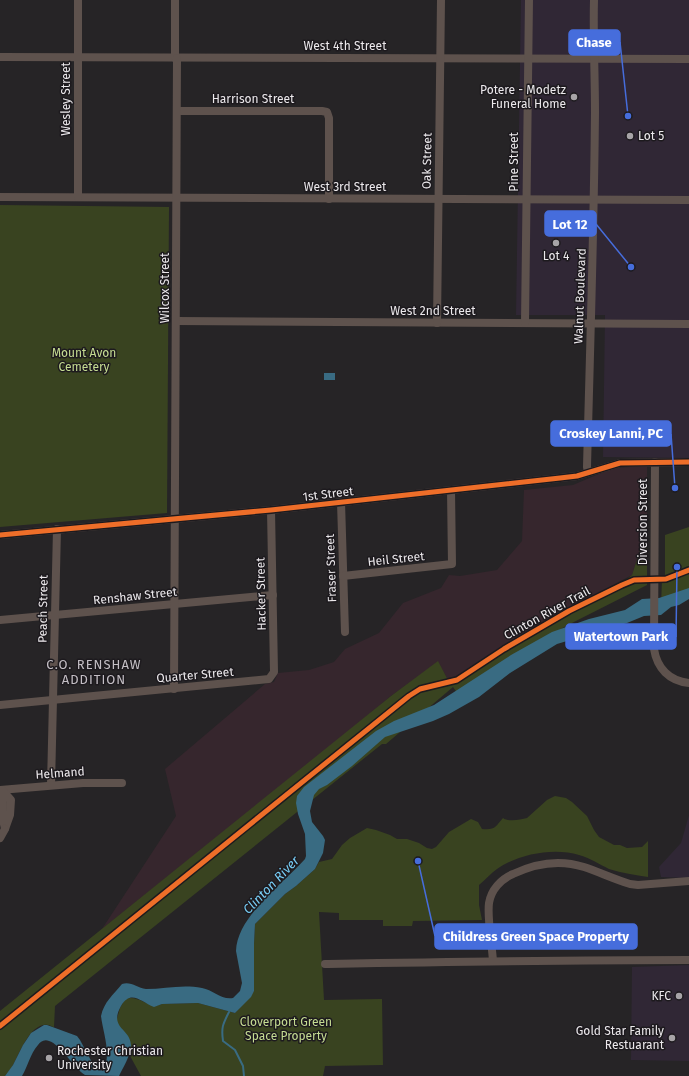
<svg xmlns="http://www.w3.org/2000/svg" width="689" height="1076" viewBox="0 0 689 1076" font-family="'Fira Sans',sans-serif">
	<rect width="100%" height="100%" fill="#262426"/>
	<!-- commercial -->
	<g fill="#302735">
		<polygon points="521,0 689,0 689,458 603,457 605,315 516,315"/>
		<polygon points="689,815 689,878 661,877 659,867 681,843"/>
		<polygon points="689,965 689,1061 631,1060 632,967"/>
	</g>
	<!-- industrial -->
	<polygon fill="#36262d" points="647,466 647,547 640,550 632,575 543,622 503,646 454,678 448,680 438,662 391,696 333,744 102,929 176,816 165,769 265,684 274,682 278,673 309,670 334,662 345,649 379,633 403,603 441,588 449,575 460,576 497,570 522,541 524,490 573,485 613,468"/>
	<!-- green -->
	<g fill="#394320">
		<polygon points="0,205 169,207 167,513 0,527"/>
		<polygon points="689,527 689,594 661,606 662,579 665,578 665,535"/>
		<path d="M 647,547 L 647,585 L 566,626 L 522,652 L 458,694 L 453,687 L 386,744 L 382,744 L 55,1006 L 54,1027 C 52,1027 50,1025 48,1025 C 31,1022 20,1052 14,1063 C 12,1068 8,1072 5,1076 L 0,1076 L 0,1011 L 391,696 L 438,661 L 448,680 L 459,676 L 503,646 L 543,622 L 628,578 L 632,575 L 640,550 Z"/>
		<path d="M 555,796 L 566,798 L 572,802 L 587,816 L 594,830 L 599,837 L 614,845 L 620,845 L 627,848 L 642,847 L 648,841 L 648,877 C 635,875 622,873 609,869 C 599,864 590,858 579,855 C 554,847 518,854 497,869 C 491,873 485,880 479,885 L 479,905 L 482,920 L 413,921 L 412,926 L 383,926 L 383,920 L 339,920 L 339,913 L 319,912 L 324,1000 L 382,999 L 383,1065 L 325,1066 L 323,1076 L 141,1076 L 129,1054 C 133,1040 123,1032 116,1022 L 120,1008 L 125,999 C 139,994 149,1010 162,1004 L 198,1003 L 235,1013 L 254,991 L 254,944 L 255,924 L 285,894 L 296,886 L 315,869 L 319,862 L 332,859 L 342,845 L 350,838 L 367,828 L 376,830 L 390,835 L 397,839 L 407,839 L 419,843 L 427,848 L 432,849 L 436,847 L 449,832 L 471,819 L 478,822 L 482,829 C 496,830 495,827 503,818 C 508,822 520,820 527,818 L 547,800 Z"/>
	</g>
	<!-- water -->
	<g fill="#396b82">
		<rect x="324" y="373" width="11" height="7"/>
		<path d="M 689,588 L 689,599 L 679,605 L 671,607 L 661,615 L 644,616 L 627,623 L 557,644 L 510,673 L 479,697 L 449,714 L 433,721 L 385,737 L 352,766 L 327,785 L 319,789 L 314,795 L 310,811 L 312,822 L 323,836 L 325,840 L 323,853 L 315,869 L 296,886 L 285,894 L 255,924 L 254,944 L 254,991 L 251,997 L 235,1013 L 198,1003 L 162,1004 L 154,1007 C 141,1002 131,989 121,1006 C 108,1029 132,1028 131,1047 C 130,1056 123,1068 119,1076 L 85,1075 C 74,1068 60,1044 49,1041 C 44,1039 40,1042 38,1045 C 30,1054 28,1066 22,1076 L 5,1076 L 13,1065 L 23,1045 L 31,1033 L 44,1025 L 47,1025 L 77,1036 L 80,1040 L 95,1068 L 103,1071 C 112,1055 103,1033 101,1016 C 104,1002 113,995 122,984 C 131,981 137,988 146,989 C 165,989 182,984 202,988 C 213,990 221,1000 233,998 L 240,991 L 242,983 L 236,951 C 237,916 283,884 305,859 L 306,856 L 305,834 L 298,814 L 296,803 L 297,796 L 304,787 L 376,731 L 394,721 L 434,705 L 511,655 L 552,632 L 589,619 L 625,610 L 642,599 L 659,598 Z"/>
	</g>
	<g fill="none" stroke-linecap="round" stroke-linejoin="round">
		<!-- stream -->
		<path stroke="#396b82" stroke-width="2" d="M 229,1012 C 223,1024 221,1027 223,1041 L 235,1050 L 243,1066 L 244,1076"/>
		<!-- minor -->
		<g stroke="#5e524d" stroke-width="8">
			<polyline points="0,57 689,59"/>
			<polyline points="175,58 175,0"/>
			<polyline points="178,111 322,111 327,112 329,118 329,199"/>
			<polyline points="0,197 689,200"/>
			<polyline points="78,197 78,0"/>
			<polyline points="176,321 689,324"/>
			<polyline points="437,323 441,0"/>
			<polyline points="525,323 529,0"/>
			<path d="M 655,462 L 654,649 C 657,668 669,681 689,683"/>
			<path d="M 588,472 L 587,467 C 590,349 594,230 595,112 C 595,75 593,37 594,0"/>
			<polyline points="341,502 345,632"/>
			<polyline points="0,535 271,510 560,478 577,476 620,463 689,462"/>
			<polyline points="343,576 452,564 451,490"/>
			<polyline points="0,620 273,595"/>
			<polyline points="174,689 177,58"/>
			<polyline points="0,705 269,679 274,672 271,510"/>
			<polyline points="51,785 57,529"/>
			<polyline points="0,790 83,783 122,783"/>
			<polygon points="2,790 11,800 10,815 5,829 2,815 3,799"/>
			<polyline points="0,838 5,829"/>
			<path d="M 493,961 C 492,945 487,918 489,903 C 491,890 501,879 513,874 C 536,863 559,859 584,867 C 599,872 614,879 630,884 L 638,885 L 689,881"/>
			<path d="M 325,964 C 447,962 568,960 689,960"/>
		</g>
		<!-- cycleway casing -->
		<g stroke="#1d1a1e" stroke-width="8">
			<g id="cycleway">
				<polyline points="0,535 271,510 560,478 577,476 620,463 689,462"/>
				<polyline points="0,1026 409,696 420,689 457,680 504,649 569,611 622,585 634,580 666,579 689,570"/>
			</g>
		</g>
		<!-- cycleway -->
		<use href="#cycleway" stroke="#ee6e29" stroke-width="5"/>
	</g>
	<!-- markers -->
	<g fill="#a7a4a7" stroke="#1d1a1e" stroke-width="1.5">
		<circle cx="574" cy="97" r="4"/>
		<circle cx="630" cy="136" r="4"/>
		<circle cx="556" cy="243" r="4"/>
		<circle cx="679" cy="996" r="4"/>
		<circle cx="672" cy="1038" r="4"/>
		<circle cx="49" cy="1058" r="4"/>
	</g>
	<g text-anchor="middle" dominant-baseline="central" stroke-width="3" stroke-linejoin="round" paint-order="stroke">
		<!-- street labels -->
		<g font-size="12" fill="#ece9ec" stroke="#1d1a1e">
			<text x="345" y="46">West 4th Street</text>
			<text transform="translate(66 99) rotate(-90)">Wesley Street</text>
			<text x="253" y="99">Harrison Street</text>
			<text transform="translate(427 161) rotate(-89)">Oak Street</text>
			<text transform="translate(514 162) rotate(-90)">Pine Street</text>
			<text x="345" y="187">West 3rd Street</text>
			<text transform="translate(165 288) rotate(-90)">Wilcox Street</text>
			<text transform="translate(580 296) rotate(-88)">Walnut Boulevard</text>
			<text x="433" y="311">West 2nd Street</text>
			<text transform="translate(328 494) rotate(-7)">1st Street</text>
			<text transform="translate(643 522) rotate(-90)">Diversion Street</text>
			<text transform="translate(396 559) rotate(-6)">Heil Street</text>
			<text transform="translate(331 568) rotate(-92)">Fraser Street</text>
			<text transform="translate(261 594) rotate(-91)">Hacker Street</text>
			<text transform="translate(135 596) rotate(-6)">Renshaw Street</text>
			<text transform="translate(43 609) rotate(-89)">Peach Street</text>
			<text transform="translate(547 613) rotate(-29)">Clinton River Trail</text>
			<text transform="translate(195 675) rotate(-5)">Quarter Street</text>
			<text transform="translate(60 773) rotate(-4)">Helmand</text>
		</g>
		<!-- poi labels -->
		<g font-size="12" fill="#ece9ec" stroke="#1d1a1e" text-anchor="end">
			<text x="566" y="90">Potere - Modetz<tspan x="566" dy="14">Funeral Home</tspan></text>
			<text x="638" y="136" text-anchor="start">Lot 5</text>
			<text x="556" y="256" text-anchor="middle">Lot 4</text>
			<text x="671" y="996">KFC</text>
			<text x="664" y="1031">Gold Star Family<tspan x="664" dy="14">Restuarant</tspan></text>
			<text x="57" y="1051" text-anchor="start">Rochester Christian<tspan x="57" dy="14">University</tspan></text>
		</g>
		<!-- park labels -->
		<g font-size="12" fill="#c5dc92" stroke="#1d1a1e">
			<text x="84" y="353">Mount Avon<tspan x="84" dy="14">Cemetery</tspan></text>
			<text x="286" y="1022">Cloverport Green<tspan x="286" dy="14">Space Property</tspan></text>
		</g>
		<!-- neighbourhood labels -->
		<g font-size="13" letter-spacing="1" fill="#c4bfc5" stroke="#1d1a1e">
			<text x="94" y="664">C.O. RENSHAW<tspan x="94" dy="15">ADDITION</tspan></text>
		</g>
		<!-- water labels -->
		<g font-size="13" font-style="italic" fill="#77cdf5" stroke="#1d1a1e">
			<text transform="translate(271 885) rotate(-46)">Clinton River</text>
		</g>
	</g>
	<!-- callouts -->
	<path fill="none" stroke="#466ddc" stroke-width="1.5" d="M628 116L620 42M631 267L596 224M675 488L671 434M677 567L676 637M418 861L435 936"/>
	<g fill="#466ddc" stroke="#1d1a1e" stroke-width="1.5">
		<circle cx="628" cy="116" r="4"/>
		<circle cx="631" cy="267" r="4"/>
		<circle cx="675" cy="488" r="4"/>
		<circle cx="677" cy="567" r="4"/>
		<circle cx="418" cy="861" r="4"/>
	</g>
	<g fill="#466ddc" stroke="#466ddc" stroke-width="1.5">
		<rect x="569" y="30" width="51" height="25" rx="4"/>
		<rect x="545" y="211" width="51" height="25" rx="4"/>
		<rect x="551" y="421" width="120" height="25" rx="4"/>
		<rect x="566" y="624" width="110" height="25" rx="4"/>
		<rect x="435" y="924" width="202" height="25" rx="4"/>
	</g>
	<g font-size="13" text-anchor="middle" font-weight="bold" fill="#fff">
		<text x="594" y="47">Chase</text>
		<text x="570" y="229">Lot 12</text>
		<text x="611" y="438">Croskey Lanni, PC</text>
		<text x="621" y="641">Watertown Park</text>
		<text x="536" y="941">Childress Green Space Property</text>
	</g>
</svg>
